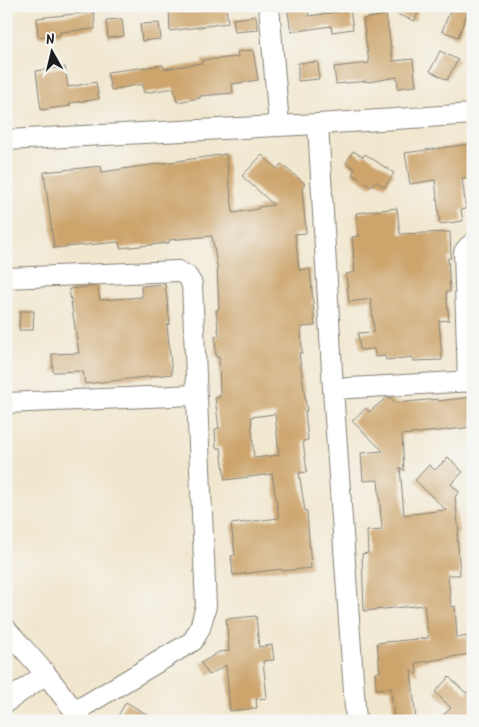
<svg xmlns="http://www.w3.org/2000/svg" width="479" height="727" viewBox="0 0 479 727" font-family="Kalam,sans-serif">
	<rect width="100%" height="100%" fill="#f6f6f2"/>
	<filter id="ink" filterUnits="userSpaceOnUse"><feTurbulence type="fractalNoise" baseFrequency=".02" numOctaves="2"/><feDisplacementMap in="SourceGraphic" scale="10" xChannelSelector="R" yChannelSelector="G"/><feConvolveMatrix kernelMatrix="1 2 1 2 8 2 1 2 1" color-interpolation-filters="sRGB"/></filter>
	<filter id="wash" filterUnits="userSpaceOnUse"><feTurbulence type="fractalNoise" baseFrequency=".0096" numOctaves="4" result="noise"/><feDisplacementMap in="SourceGraphic" scale="20" xChannelSelector="R" yChannelSelector="G"/><feGaussianBlur stdDeviation="1.12" result="paint"/><feColorMatrix in="noise" values="0 0 0 0 0 0 0 0 0 0 0 0 0 0 0 0 0 1.4 0 .05"/><feComposite in="paint" operator="in"/></filter>
	<g filter="url(#wash)">
		<rect width="100%" height="100%" fill="#f1e7cf"/>
		<g id="blocks">
			<!-- building -->
			<g fill="#cca46c" fill-rule="evenodd">
				<polygon points="169,6 183,6 184,12 226,7 228,23 170,31"/>
				<polygon points="287,6 307,6 309,16 350,10 353,29 332,32 331,26 291,32"/>
				<polygon points="380,6 420,6 415,21 380,8"/>
				<polygon points="452,6 470,6 458,37 442,31"/>
				<polygon points="94,12 95,29 60,32 60,35 38,37 37,18"/>
				<polygon points="386,15 393,61 413,59 416,86 398,88 397,77 368,82 367,81 336,84 334,67 369,63 363,19"/>
				<polygon points="256,16 258,30 235,32 233,19"/>
				<polygon points="122,19 124,36 108,38 106,20"/>
				<polygon points="159,23 161,39 142,41 140,24"/>
				<polygon points="253,50 258,80 232,84 233,93 200,96 200,98 177,102 174,88 144,93 142,84 111,90 107,72 163,65 164,69 202,63 202,60 238,57 237,52"/>
				<polygon points="440,51 458,60 447,80 430,71"/>
				<polygon points="318,62 319,79 298,81 298,63"/>
				<polygon points="65,67 68,87 96,82 99,99 70,103 70,106 41,110 36,71"/>
				<polygon points="469,144 473,177 462,178 466,209 461,210 463,221 440,224 435,180 410,184 405,153"/>
				<polygon points="353,151 363,157 365,154 394,173 385,187 375,181 371,187 352,174 355,169 346,163"/>
				<path d="M 226,154 L 233,213 L 258,209 L 258,207 L 274,205 L 242,176 L 262,155 L 277,169 L 281,164 L 305,184 L 302,188 L 306,233 L 295,234 L 299,270 L 310,269 L 315,326 L 301,327 L 302,353 L 299,353 L 307,411 L 305,411 L 308,440 L 303,441 L 307,472 L 299,473 L 305,511 L 307,511 L 311,568 L 282,571 L 282,569 L 233,575 L 231,556 L 235,555 L 231,524 L 279,518 L 272,474 L 225,480 L 221,448 L 216,448 L 215,429 L 219,428 L 215,398 L 220,397 L 219,357 L 216,357 L 215,336 L 219,336 L 216,310 L 219,309 L 217,265 L 212,236 L 169,240 L 169,243 L 120,248 L 119,242 L 54,248 L 44,172 L 101,166 L 102,172 ZM 275,414 L 279,455 L 254,458 L 251,417 Z"/>
				<polygon points="397,208 400,234 450,232 451,258 448,258 450,292 446,292 449,320 439,321 442,360 413,361 413,357 386,360 385,356 375,357 374,349 360,350 358,333 374,332 371,299 349,302 346,274 355,272 352,237 359,236 356,213"/>
				<polygon points="165,284 170,324 167,325 172,374 85,384 83,371 53,372 52,354 79,353 69,289 98,286 100,300 142,297 141,286"/>
				<polygon points="20,311 34,311 33,330 19,330"/>
				<polygon points="473,397 473,427 402,435 404,471 400,467 404,515 446,510 415,480 429,465 435,470 448,457 463,472 451,484 459,492 455,497 459,533 457,534 460,575 448,575 451,607 455,606 457,638 467,636 470,654 416,663 417,675 411,670 416,721 394,721 391,688 376,689 375,673 380,672 377,643 428,638 424,605 364,611 362,554 368,553 367,531 382,530 378,480 363,481 361,453 383,451 352,421 366,408 369,412 386,398 391,398 396,403 438,399 438,401"/>
				<polygon points="256,616 259,647 272,645 274,660 263,661 267,698 256,699 257,708 230,711 226,665 209,675 201,663 219,652 229,651 226,619"/>
				<polygon points="449,677 466,693 473,687 473,721 437,721 451,708 435,692"/>
				<polygon points="126,702 158,721 115,721"/>
			</g>
		</g>
	</g>
	<g filter="url(#ink)">
		<use href="#blocks" fill-opacity="0" stroke="#868276" stroke-width="1"/>
		<g fill="none" stroke-linecap="round" stroke-linejoin="round">
			<!-- street casing -->
			<g stroke="#868276" stroke-width="22">
				<g id="street">
					<polyline points="269,6 279,125"/>
					<polyline points="318,124 333,389 356,721"/>
					<polyline points="6,140 318,124 473,114"/>
					<polyline points="6,278 178,271 187,276 192,284 206,606 200,628 193,641 74,712"/>
					<polyline points="468,382 464,252 469,246 473,243"/>
					<polyline points="333,389 473,381"/>
					<polyline points="6,403 196,395"/>
					<polyline points="6,629 46,674 82,721"/>
					<polyline points="6,702 46,674"/>
				</g>
			</g>
			<!-- street -->
			<use href="#street" stroke="#fff" stroke-width="20"/>
		</g>
	</g>
	<!-- margin -->
	<rect width="479" height="727" fill="none" stroke="#f6f6f2" stroke-width="25"/>
	<!-- north arrow -->
	<g transform="translate(52 52) rotate(352)" stroke="#f6f6f2" stroke-width="4" paint-order="stroke">
	<path d="M0-4L9 19L0 12L-9 19Z" fill="#1c1c1c"/>
	<text y="-8" font-size="14" font-weight="bold" text-anchor="middle" fill="#1c1c1c">N</text>
	</g>
</svg>
